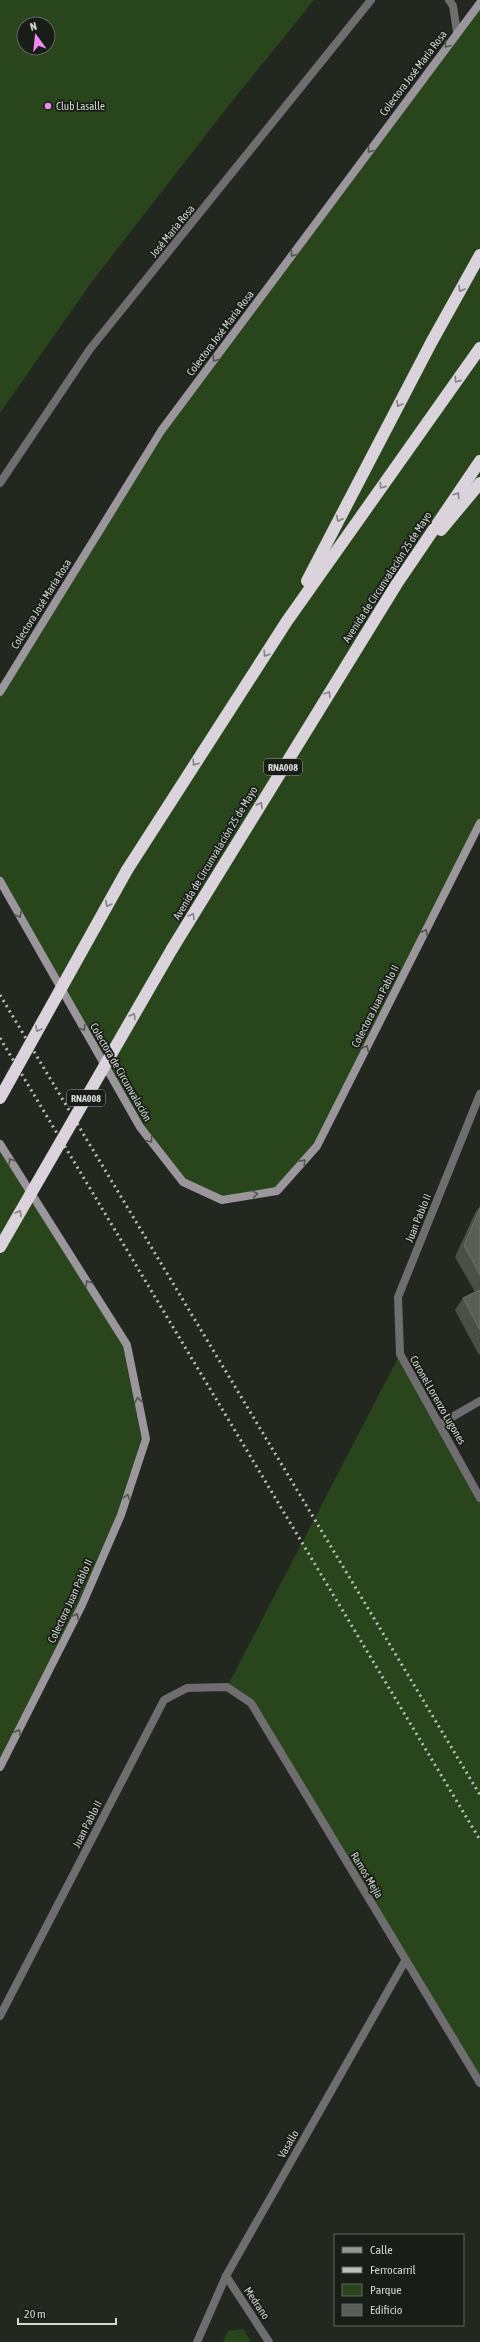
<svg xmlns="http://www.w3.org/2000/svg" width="480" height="2342" viewBox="0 0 480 2342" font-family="'Asap Condensed',sans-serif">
	<rect width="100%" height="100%" fill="#222720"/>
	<!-- green -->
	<g fill="#28451c" fill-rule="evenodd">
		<path d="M 0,0 L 314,0 L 222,114 L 91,283 L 0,413 ZM 24,24 L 48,24 L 48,48 L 24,48 Z"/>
		<polygon points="480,3 480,823 317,1146 277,1191 222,1200 183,1182 140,1127 0,881 0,692 161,431"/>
		<polygon points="0,1144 127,1345 146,1439 121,1515 0,1767"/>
		<polygon points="400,1354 480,1498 480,2083 251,1703 227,1687"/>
		<polygon points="243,2329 251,2342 223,2342 228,2331"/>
	</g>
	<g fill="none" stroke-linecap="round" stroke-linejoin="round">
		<!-- street -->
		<g stroke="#706d71" stroke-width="8">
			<polyline points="449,0 453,6 457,32"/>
			<polyline points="0,483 90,349 371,0"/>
			<polyline points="480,1094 398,1297 400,1354 480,1498"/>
			<polyline points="440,1424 480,1401"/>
			<polyline points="0,2016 164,1700 187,1688 227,1687 251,1703 480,2083"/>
			<polyline points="226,2276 269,2342"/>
			<polyline points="197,2342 226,2276 405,1961"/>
		</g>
		<!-- secondary -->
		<g stroke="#9b969c" stroke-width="8">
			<polyline points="0,692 161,431 480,3"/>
			<polyline points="0,881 140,1127 183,1182 222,1200 277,1191 317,1146 480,823"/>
			<polyline points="0,1144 127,1345 146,1439 121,1515 82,1605 0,1767"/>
		</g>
		<!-- highway -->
		<g stroke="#dbd3db" stroke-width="12">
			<polyline points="441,530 480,483"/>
			<polyline points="307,581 431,343 480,255"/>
			<polyline points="127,870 287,621 480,348"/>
			<polyline points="172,949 396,585 480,461"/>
		</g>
		<!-- rail -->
		<g stroke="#bdc0bc" stroke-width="3" stroke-dasharray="2 4" stroke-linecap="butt">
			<polyline points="0,995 480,1795"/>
			<polyline points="0,1038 480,1840"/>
		</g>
		<!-- highway-bridge -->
		<g stroke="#dbd3db" stroke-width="12">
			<polyline points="0,1098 127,870"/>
			<polyline points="0,1247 172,949"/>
		</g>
	</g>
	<!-- wall -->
	<polygon fill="#4a4f48" points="480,1206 480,1354 479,1355 455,1310 463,1298 475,1292 455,1257 475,1213"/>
	<!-- building -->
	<g fill="#595e57" stroke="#6c706a">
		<polygon points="480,1208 480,1275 464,1245"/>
		<polygon points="480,1290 480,1330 463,1298"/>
	</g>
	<!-- one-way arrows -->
	<defs><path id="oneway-chevron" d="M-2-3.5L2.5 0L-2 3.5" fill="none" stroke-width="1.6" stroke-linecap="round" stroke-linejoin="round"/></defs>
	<g stroke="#535353">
		<use href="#oneway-chevron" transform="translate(447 45) rotate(127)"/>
		<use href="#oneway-chevron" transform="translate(370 150) rotate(127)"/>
		<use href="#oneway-chevron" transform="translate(293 254) rotate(127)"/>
		<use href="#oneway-chevron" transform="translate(215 359) rotate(127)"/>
		<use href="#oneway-chevron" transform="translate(19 915) rotate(61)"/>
		<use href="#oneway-chevron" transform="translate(425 932) rotate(-63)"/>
		<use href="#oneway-chevron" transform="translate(83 1028) rotate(60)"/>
		<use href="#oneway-chevron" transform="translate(366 1048) rotate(-63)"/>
		<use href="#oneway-chevron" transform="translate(150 1140) rotate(52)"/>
		<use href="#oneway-chevron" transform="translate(11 1161) rotate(-122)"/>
		<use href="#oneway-chevron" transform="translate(303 1162) rotate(-48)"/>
		<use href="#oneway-chevron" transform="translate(255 1194) rotate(-9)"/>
		<use href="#oneway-chevron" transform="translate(88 1283) rotate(-122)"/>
		<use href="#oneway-chevron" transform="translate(138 1400) rotate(-101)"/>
		<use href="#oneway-chevron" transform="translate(127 1497) rotate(-72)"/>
		<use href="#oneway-chevron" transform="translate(76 1616) rotate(-63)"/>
		<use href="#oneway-chevron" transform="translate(18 1732) rotate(-63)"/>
	</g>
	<g stroke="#838183">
		<use href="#oneway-chevron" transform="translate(461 289) rotate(119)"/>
		<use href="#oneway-chevron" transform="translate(457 380) rotate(125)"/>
		<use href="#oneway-chevron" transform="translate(399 404) rotate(118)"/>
		<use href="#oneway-chevron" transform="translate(382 486) rotate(125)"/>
		<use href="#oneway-chevron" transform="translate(457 495) rotate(-56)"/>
		<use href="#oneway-chevron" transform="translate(339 519) rotate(117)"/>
		<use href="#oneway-chevron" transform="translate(266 654) rotate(123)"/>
		<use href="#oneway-chevron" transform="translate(328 694) rotate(-59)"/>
		<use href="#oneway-chevron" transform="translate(195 763) rotate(123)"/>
		<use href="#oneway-chevron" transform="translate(260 805) rotate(-59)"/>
		<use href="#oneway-chevron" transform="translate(108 904) rotate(119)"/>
		<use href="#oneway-chevron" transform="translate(192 916) rotate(-59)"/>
		<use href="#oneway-chevron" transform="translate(133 1016) rotate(-60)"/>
		<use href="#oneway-chevron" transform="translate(38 1029) rotate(119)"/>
		<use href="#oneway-chevron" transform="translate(19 1213) rotate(-60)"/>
	</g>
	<!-- markers -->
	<circle fill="#f08bf6" stroke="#181d17" stroke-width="1.5" cx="48" cy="106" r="4"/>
	<g text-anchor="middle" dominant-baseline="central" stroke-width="3.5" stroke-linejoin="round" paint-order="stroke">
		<!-- shield labels -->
		<g fill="#181d17" stroke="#9b9e9a" stroke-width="1">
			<rect x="264" y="759" width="38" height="16" rx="3"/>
			<rect x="67" y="1090" width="38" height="16" rx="3"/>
		</g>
		<g font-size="10" font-weight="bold" fill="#d3d6d2">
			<text x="283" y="767">RNA008</text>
			<text x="86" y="1098">RNA008</text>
		</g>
		<!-- street labels -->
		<g font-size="11" fill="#d3d6d2" stroke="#181d17">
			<text transform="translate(413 73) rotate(-53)">Colectora José María Rosa</text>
			<text transform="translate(172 231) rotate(-51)">José María Rosa</text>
			<text transform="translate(220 333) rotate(-53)">Colectora José María Rosa</text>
			<text transform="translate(387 577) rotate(-57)">Avenida de Circunvalación 25 de Mayo</text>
			<text transform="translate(41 604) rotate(-58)">Colectora José María Rosa</text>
			<text transform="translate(215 853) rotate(-59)">Avenida de Circunvalación 25 de Mayo</text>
			<text transform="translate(375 1006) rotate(-63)">Colectora Juan Pablo II</text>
			<text transform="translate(121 1072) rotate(60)">Colectora de Circunvalación</text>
			<text transform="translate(418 1218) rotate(-68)">Juan Pablo II</text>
			<text transform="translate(438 1400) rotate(60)">Coronel Lorenzo Lugones</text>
			<text transform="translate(70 1601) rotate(-65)">Colectora Juan Pablo II</text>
			<text transform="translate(87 1824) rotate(-63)">Juan Pablo II</text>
			<text transform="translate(367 1875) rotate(59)">Ramos Mejía</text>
			<text transform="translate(288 2144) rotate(-60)">Vasallo</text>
			<text transform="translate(257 2303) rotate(56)">Medrano</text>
		</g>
		<!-- poi labels -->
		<g font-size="11" fill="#d3d6d2" stroke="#181d17" text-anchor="start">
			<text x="56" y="106">Club Lasalle</text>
		</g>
	</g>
	<!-- legend -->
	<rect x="334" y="2234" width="130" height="92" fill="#181d17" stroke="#636762"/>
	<rect x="342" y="2247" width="20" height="6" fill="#9b969c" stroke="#636762"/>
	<text x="370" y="2254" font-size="12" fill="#d3d6d2">Calle</text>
	<rect x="342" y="2267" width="20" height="6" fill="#bdc0bc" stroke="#636762"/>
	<text x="370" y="2274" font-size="12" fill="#d3d6d2">Ferrocarril</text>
	<rect x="342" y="2284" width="20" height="12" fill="#28451c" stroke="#636762"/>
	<text x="370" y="2294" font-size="12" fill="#d3d6d2">Parque</text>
	<rect x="342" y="2304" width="20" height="12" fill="#595e57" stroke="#636762"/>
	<text x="370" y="2314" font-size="12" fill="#d3d6d2">Edificio</text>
	<!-- north arrow -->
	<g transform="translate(36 36) rotate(345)"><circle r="19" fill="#181d17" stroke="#636762"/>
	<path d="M0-3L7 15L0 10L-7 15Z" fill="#f08bf6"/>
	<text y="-6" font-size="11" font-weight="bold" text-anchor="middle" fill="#d3d6d2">N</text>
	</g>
	<!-- scale -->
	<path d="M18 2318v6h98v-6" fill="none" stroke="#d3d6d2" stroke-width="2"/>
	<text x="24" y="2318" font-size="12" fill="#d3d6d2" stroke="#181d17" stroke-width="3" paint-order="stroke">20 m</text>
</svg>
